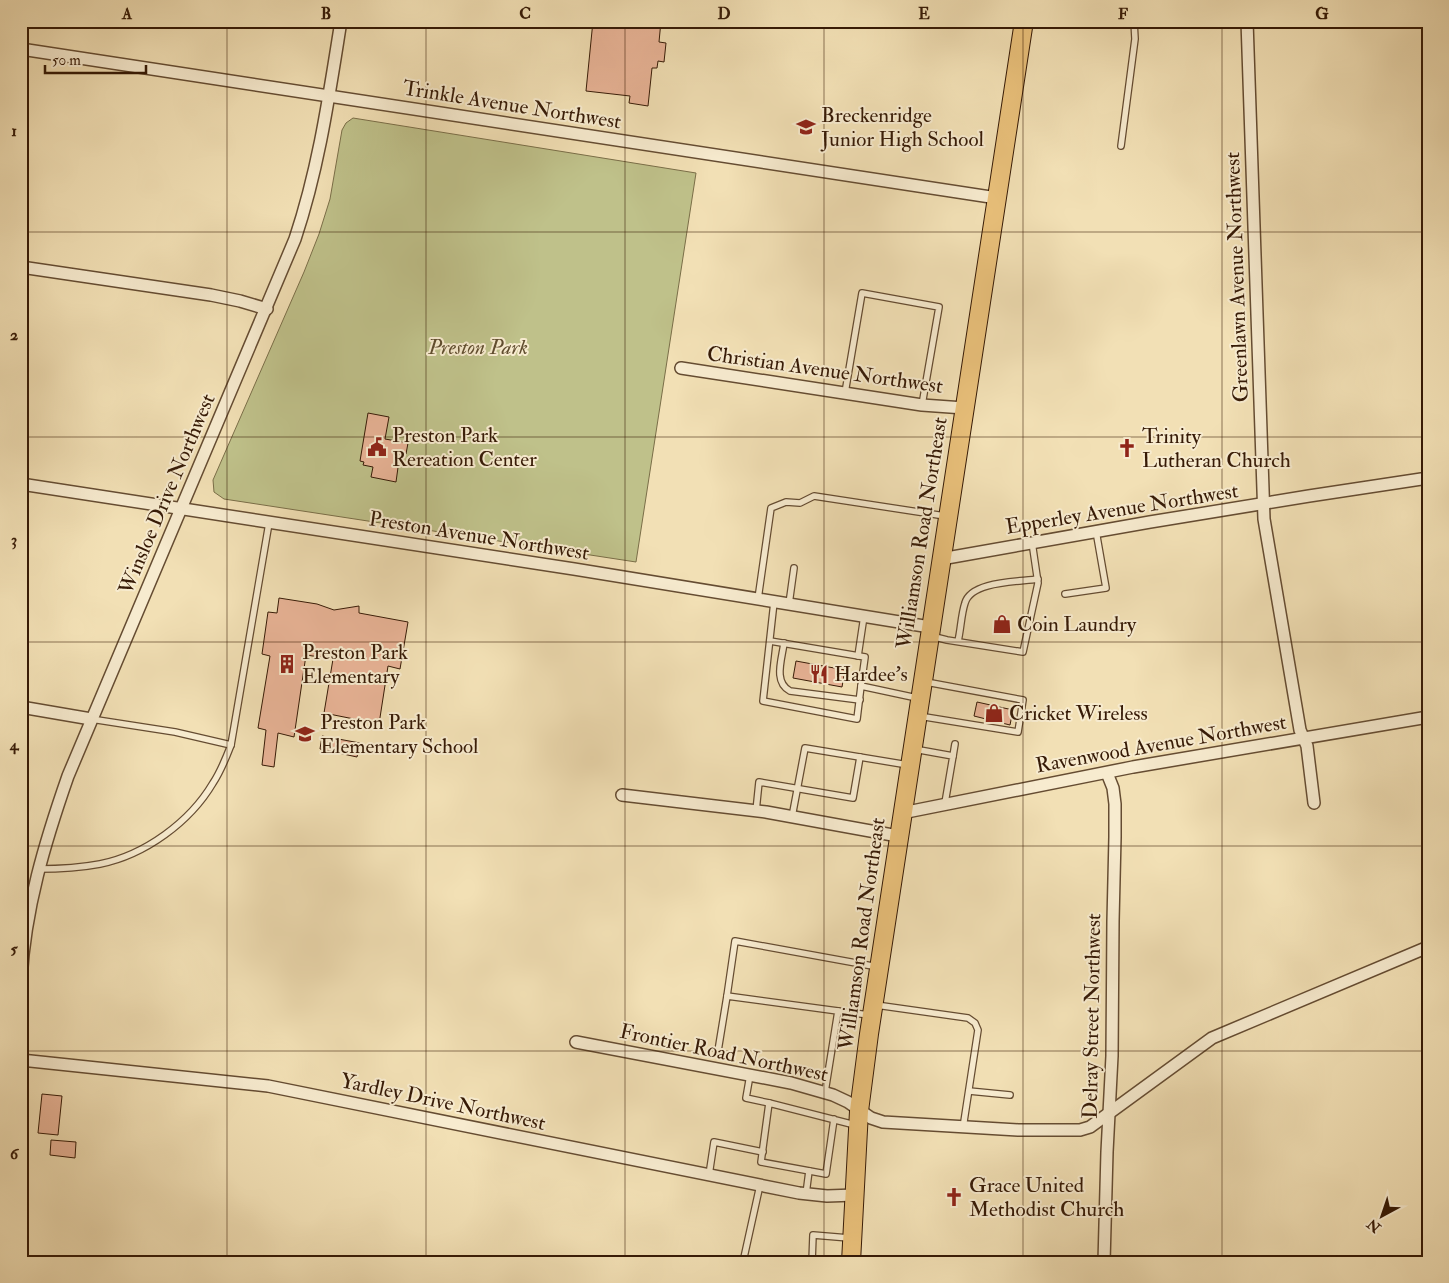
<svg xmlns="http://www.w3.org/2000/svg" width="1449" height="1283" viewBox="0 0 1449 1283" font-family="'IM FELL Double Pica',serif">
	<rect width="100%" height="100%" fill="#f2e0b5"/>
	<filter id="stains"><feTurbulence type="fractalNoise" baseFrequency=".004" numOctaves="4"/><feColorMatrix values="0 0 0 0 .2 0 0 0 0 .09 0 0 0 0 .02 0 0 0 .5 -.17"/></filter>
	<radialGradient id="worn" r=".72"><stop offset=".6" stop-color="#630" stop-opacity="0"/><stop offset="1" stop-color="#630" stop-opacity=".3"/></radialGradient>
	<!-- green -->
	<polygon fill="#bfc18a" stroke="#7a6e48" points="353,118 696,173 636,562 224,499 214,492 213,480 304,272 319,234 330,199 342,130 346,123"/>
	<!-- building -->
	<g fill="#e9b497" stroke="#361a06">
		<polygon points="593,21 661,21 659,42 666,43 664,62 658,61 657,68 652,68 648,106 629,103 630,96 586,91"/>
		<polygon points="368,413 389,417 385,439 408,443 406,454 400,453 396,482 371,477 373,467 363,465 364,462 360,461"/>
		<polygon points="279,598 317,604 334,610 359,606 359,613 408,622 400,669 388,666 379,724 324,713 333,659 306,655 294,737 278,733 274,767 262,765 266,730 258,728 270,656 262,654 268,612 277,613"/>
		<polygon points="796,661 845,670 842,687 793,678"/>
		<polygon points="977,702 1013,710 1010,725 974,716"/>
		<polygon points="322,736 360,743 357,757 320,749"/>
		<polygon points="42,1094 62,1096 58,1135 38,1133"/>
		<polygon points="51,1140 76,1142 75,1158 50,1155"/>
	</g>
	<g fill="none" stroke-linecap="round" stroke-linejoin="round">
		<!-- lane casing -->
		<g stroke="#654c32" stroke-width="8">
			<g id="lane">
				<polyline points="1121,146 1135,39 1134,21"/>
				<polyline points="845,393 862,293 939,307 922,405"/>
				<polyline points="1065,594 1106,588 1096,531"/>
				<polyline points="758,599 771,508 786,502 800,503 814,496 945,516"/>
				<polyline points="774,602 763,701 857,719 861,686 917,698"/>
				<polyline points="789,604 794,568"/>
				<polyline points="931,636 947,640 1023,652 1038,583 1032,542"/>
				<polyline points="770,641 865,657 861,686"/>
				<path d="M 958,641 C 961,629 961,615 965,603 C 971,581 1018,582 1038,579"/>
				<path d="M 784,643 C 782,659 773,682 790,691 L 860,700"/>
				<polyline points="858,656 864,616"/>
				<polyline points="919,716 1018,732 1023,700 926,682"/>
				<polyline points="91,719 175,732 231,745"/>
				<polyline points="914,749 953,756 945,803"/>
				<polyline points="953,756 955,744"/>
				<polyline points="756,811 759,782 853,798 860,757"/>
				<polyline points="792,817 805,748 908,765"/>
				<path d="M 38,869 C 59,869 79,868 100,864 C 145,855 190,822 213,783 C 221,771 226,758 231,745 L 269,523"/>
				<polyline points="727,996 735,941 878,967"/>
				<polyline points="876,1005 968,1018 975,1023 978,1030 963,1128"/>
				<polyline points="838,1011 869,1015"/>
				<polyline points="718,1051 727,996 838,1011 825,1092"/>
				<polyline points="750,1075 746,1098 769,1103"/>
				<polyline points="969,1091 1010,1095"/>
				<polyline points="834,1119 826,1174 761,1162 769,1103 855,1125"/>
				<polyline points="709,1175 714,1142 763,1152"/>
				<polyline points="806,1194 809,1171"/>
				<polyline points="743,1262 760,1185"/>
				<polyline points="812,1262 813,1235 849,1238"/>
			</g>
		</g>
		<!-- street casing -->
		<g stroke="#654c32" stroke-width="14">
			<g id="street">
				<polyline points="1247,21 1264,519 1300,730 1307,746 1314,803"/>
				<polyline points="21,49 997,198"/>
				<polyline points="21,267 211,295 240,301 267,309"/>
				<polyline points="681,368 922,405 964,408"/>
				<polyline points="21,484 574,569 930,627"/>
				<polyline points="941,559 1150,522 1309,496 1428,478"/>
				<polyline points="21,707 91,719"/>
				<polyline points="622,795 766,812 898,836"/>
				<polyline points="902,813 1133,767 1428,717"/>
				<path d="M 21,979 C 25,908 45,842 68,776 L 295,239 C 319,167 329,96 341,21"/>
				<polyline points="576,1042 791,1083 833,1095 848,1102 871,1118 883,1122 1018,1130 1080,1130 1090,1127 1212,1038 1428,947"/>
				<polyline points="21,1060 268,1086 799,1193 827,1196 855,1195"/>
				<polyline points="1104,1262 1107,1152 1112,1056 1113,921 1115,837 1115,804 1113,788 1107,773"/>
			</g>
		</g>
		<!-- primary casing -->
		<g stroke="#361a06" stroke-width="20">
			<polyline id="primary" points="851,1262 859,1111 869,1034 1024,21"/>
		</g>
		<!-- lane -->
		<use href="#lane" stroke="#f7ebcf" stroke-width="5.5"/>
		<!-- street -->
		<use href="#street" stroke="#f7ebcf" stroke-width="11"/>
		<!-- primary -->
		<use href="#primary" stroke="#e9c07a" stroke-width="18"/>
	</g>
	<!-- grid -->
	<path fill="none" stroke="#361a06" stroke-width="1" stroke-opacity="0.55" d="M 227,21 L 227,1262M 426,21 L 426,1262M 625,21 L 625,1262M 824,21 L 824,1262M 1023,21 L 1023,1262M 1222,21 L 1222,1262M 21,232 L 1428,232M 21,437 L 1428,437M 21,642 L 1428,642M 21,846 L 1428,846M 21,1051 L 1428,1051"/>
	<!-- icons -->
	<defs>
		<g id="school-bare" transform="scale(1.5)"><path d="M0-5L7-2L0 1L-7-2ZM-4 1L0 2.5L4 1V4Q0 6-4 4Z" fill="#8f2418" stroke="#f7ebcf" stroke-width="2.5" paint-order="stroke"/></g>
		<g id="civic-bare" transform="scale(1.5)"><path d="M-.6-6.5H3V-4.5H.6V-3L4-1V1h2V6H-6V1h2V-1L-.6-3ZM-1.2 2.5V6h2.4V2.5Z" fill="#8f2418" stroke="#f7ebcf" stroke-width="2.5" paint-order="stroke"/></g>
		<g id="church-bare" transform="scale(1.5)"><path d="M-1.2-6h2.4v3.5h3.3v2.4h-3.3V6h-2.4V-.1h-3.3v-2.4h3.3Z" fill="#8f2418" stroke="#f7ebcf" stroke-width="2.5" paint-order="stroke"/></g>
		<g id="shop-bare" transform="scale(1.5)"><path d="M-5-2.5h2.3a2.7 3.5 0 0 1 5.4 0H5L5.5 6h-11ZM-1.5-2.5h3a1.5 2.3 0 0 0-3 0Z" fill="#8f2418" stroke="#f7ebcf" stroke-width="2.5" paint-order="stroke"/></g>
		<g id="building-bare" transform="scale(1.5)"><path d="M-4-6H4V6H1V3H-1V6H-4ZM-2.5-4.3h1.7v1.8h-1.7ZM.8-4.3h1.7v1.8H.8ZM-2.5-1h1.7V.8h-1.7ZM.8-1h1.7V.8H.8Z" fill="#8f2418" stroke="#f7ebcf" stroke-width="2.5" paint-order="stroke"/></g>
		<g id="restaurant-bare" transform="scale(1.5)"><path d="M-5-6h1v4h1v-4h1v4h1v-4h1v5L-1.5 .5V6h-2V.5L-5-1ZM5-6V6H3V1.5H1.5Q1.5-4 5-6Z" fill="#8f2418" stroke="#f7ebcf" stroke-width="2.5" paint-order="stroke"/></g>
	</defs>
	<g fill-rule="evenodd">
		<use href="#school-bare" x="806" y="127"/>
		<use href="#civic-bare" x="377" y="447"/>
		<use href="#church-bare" x="1127" y="448"/>
		<use href="#shop-bare" x="1002" y="624"/>
		<use href="#building-bare" x="287" y="664"/>
		<use href="#restaurant-bare" x="819" y="674"/>
		<use href="#shop-bare" x="994" y="713"/>
		<use href="#school-bare" x="305" y="734"/>
		<use href="#church-bare" x="954" y="1197"/>
	</g>
	<g text-anchor="middle" dominant-baseline="central" stroke-width="4" stroke-linejoin="round" paint-order="stroke">
		<!-- street labels -->
		<g font-size="21" fill="#361a06" stroke="#f7ebcf">
			<text transform="translate(512 105) rotate(9)">Trinkle Avenue Northwest</text>
			<text transform="translate(1237 277) rotate(-92)">Greenlawn Avenue Northwest</text>
			<text transform="translate(825 370) rotate(8)">Christian Avenue Northwest</text>
			<text transform="translate(167 494) rotate(-67)">Winsloe Drive Northwest</text>
			<text transform="translate(1122 509) rotate(-9)">Epperley Avenue Northwest</text>
			<text transform="translate(922 533) rotate(-81)">Williamson Road Northeast</text>
			<text transform="translate(479 536) rotate(9)">Preston Avenue Northwest</text>
			<text transform="translate(1161 744) rotate(-10)">Ravenwood Avenue Northwest</text>
			<text transform="translate(862 934) rotate(-82)">Williamson Road Northeast</text>
			<text transform="translate(1092 1016) rotate(-89)">Delray Street Northwest</text>
			<text transform="translate(724 1053) rotate(12)">Frontier Road Northwest</text>
			<text transform="translate(443 1102) rotate(12)">Yardley Drive Northwest</text>
		</g>
		<!-- poi labels -->
		<g font-size="21" fill="#361a06" stroke="#f7ebcf" text-anchor="start">
			<text x="821" y="115">Breckenridge<tspan x="821" dy="24">Junior High School</tspan></text>
			<text x="392" y="435">Preston Park<tspan x="392" dy="24">Rereation Center</tspan></text>
			<text x="1142" y="436">Trinity<tspan x="1142" dy="24">Lutheran Church</tspan></text>
			<text x="1017" y="624">Coin Laundry</text>
			<text x="302" y="652">Preston Park<tspan x="302" dy="24">Elementary</tspan></text>
			<text x="834" y="674">Hardee's</text>
			<text x="1009" y="713">Cricket Wireless</text>
			<text x="320" y="722">Preston Park<tspan x="320" dy="24">Elementary School</tspan></text>
			<text x="969" y="1185">Grace United<tspan x="969" dy="24">Methodist Church</tspan></text>
		</g>
		<!-- park labels -->
		<g font-size="21" font-style="italic" fill="#5f4c2e" stroke="#f7ebcf">
			<text x="478" y="347">Preston Park</text>
		</g>
	</g>
	<!-- margin -->
	<rect width="1449" height="1283" fill="none" stroke="#f2e0b5" stroke-width="55"/>
	<!-- north arrow -->
	<g transform="translate(1382 1216) rotate(220)" stroke="#f7ebcf" stroke-width="4" paint-order="stroke">
	<path d="M0-4L9 19L0 12L-9 19Z" fill="#361a06"/>
	<text y="-8" font-size="14" font-weight="bold" text-anchor="middle" fill="#361a06">N</text>
	</g>
	<!-- scale -->
	<path d="M45 65v8h101v-8" fill="none" stroke="#361a06" stroke-width="2.5"/>
	<text x="52" y="65" font-size="15" fill="#361a06" stroke="#f7ebcf" stroke-width="4" paint-order="stroke">50 m</text>
	<rect x="28" y="28" width="1394" height="1228" fill="none" stroke="#361a06" stroke-width="2"/>
	<g font-size="16" text-anchor="middle" font-weight="bold" fill="#361a06">
		<text x="127" y="19">A</text>
		<text x="326" y="19">B</text>
		<text x="525" y="19">C</text>
		<text x="724" y="19">D</text>
		<text x="924" y="19">E</text>
		<text x="1123" y="19">F</text>
		<text x="1322" y="19">G</text>
		<text x="14" y="136">1</text>
		<text x="14" y="340">2</text>
		<text x="14" y="545">3</text>
		<text x="14" y="750">4</text>
		<text x="14" y="954">5</text>
		<text x="14" y="1159">6</text>
	</g>
	<rect width="100%" height="100%" filter="url(#stains)"/>
	<rect width="100%" height="100%" fill="url(#worn)"/>
</svg>
